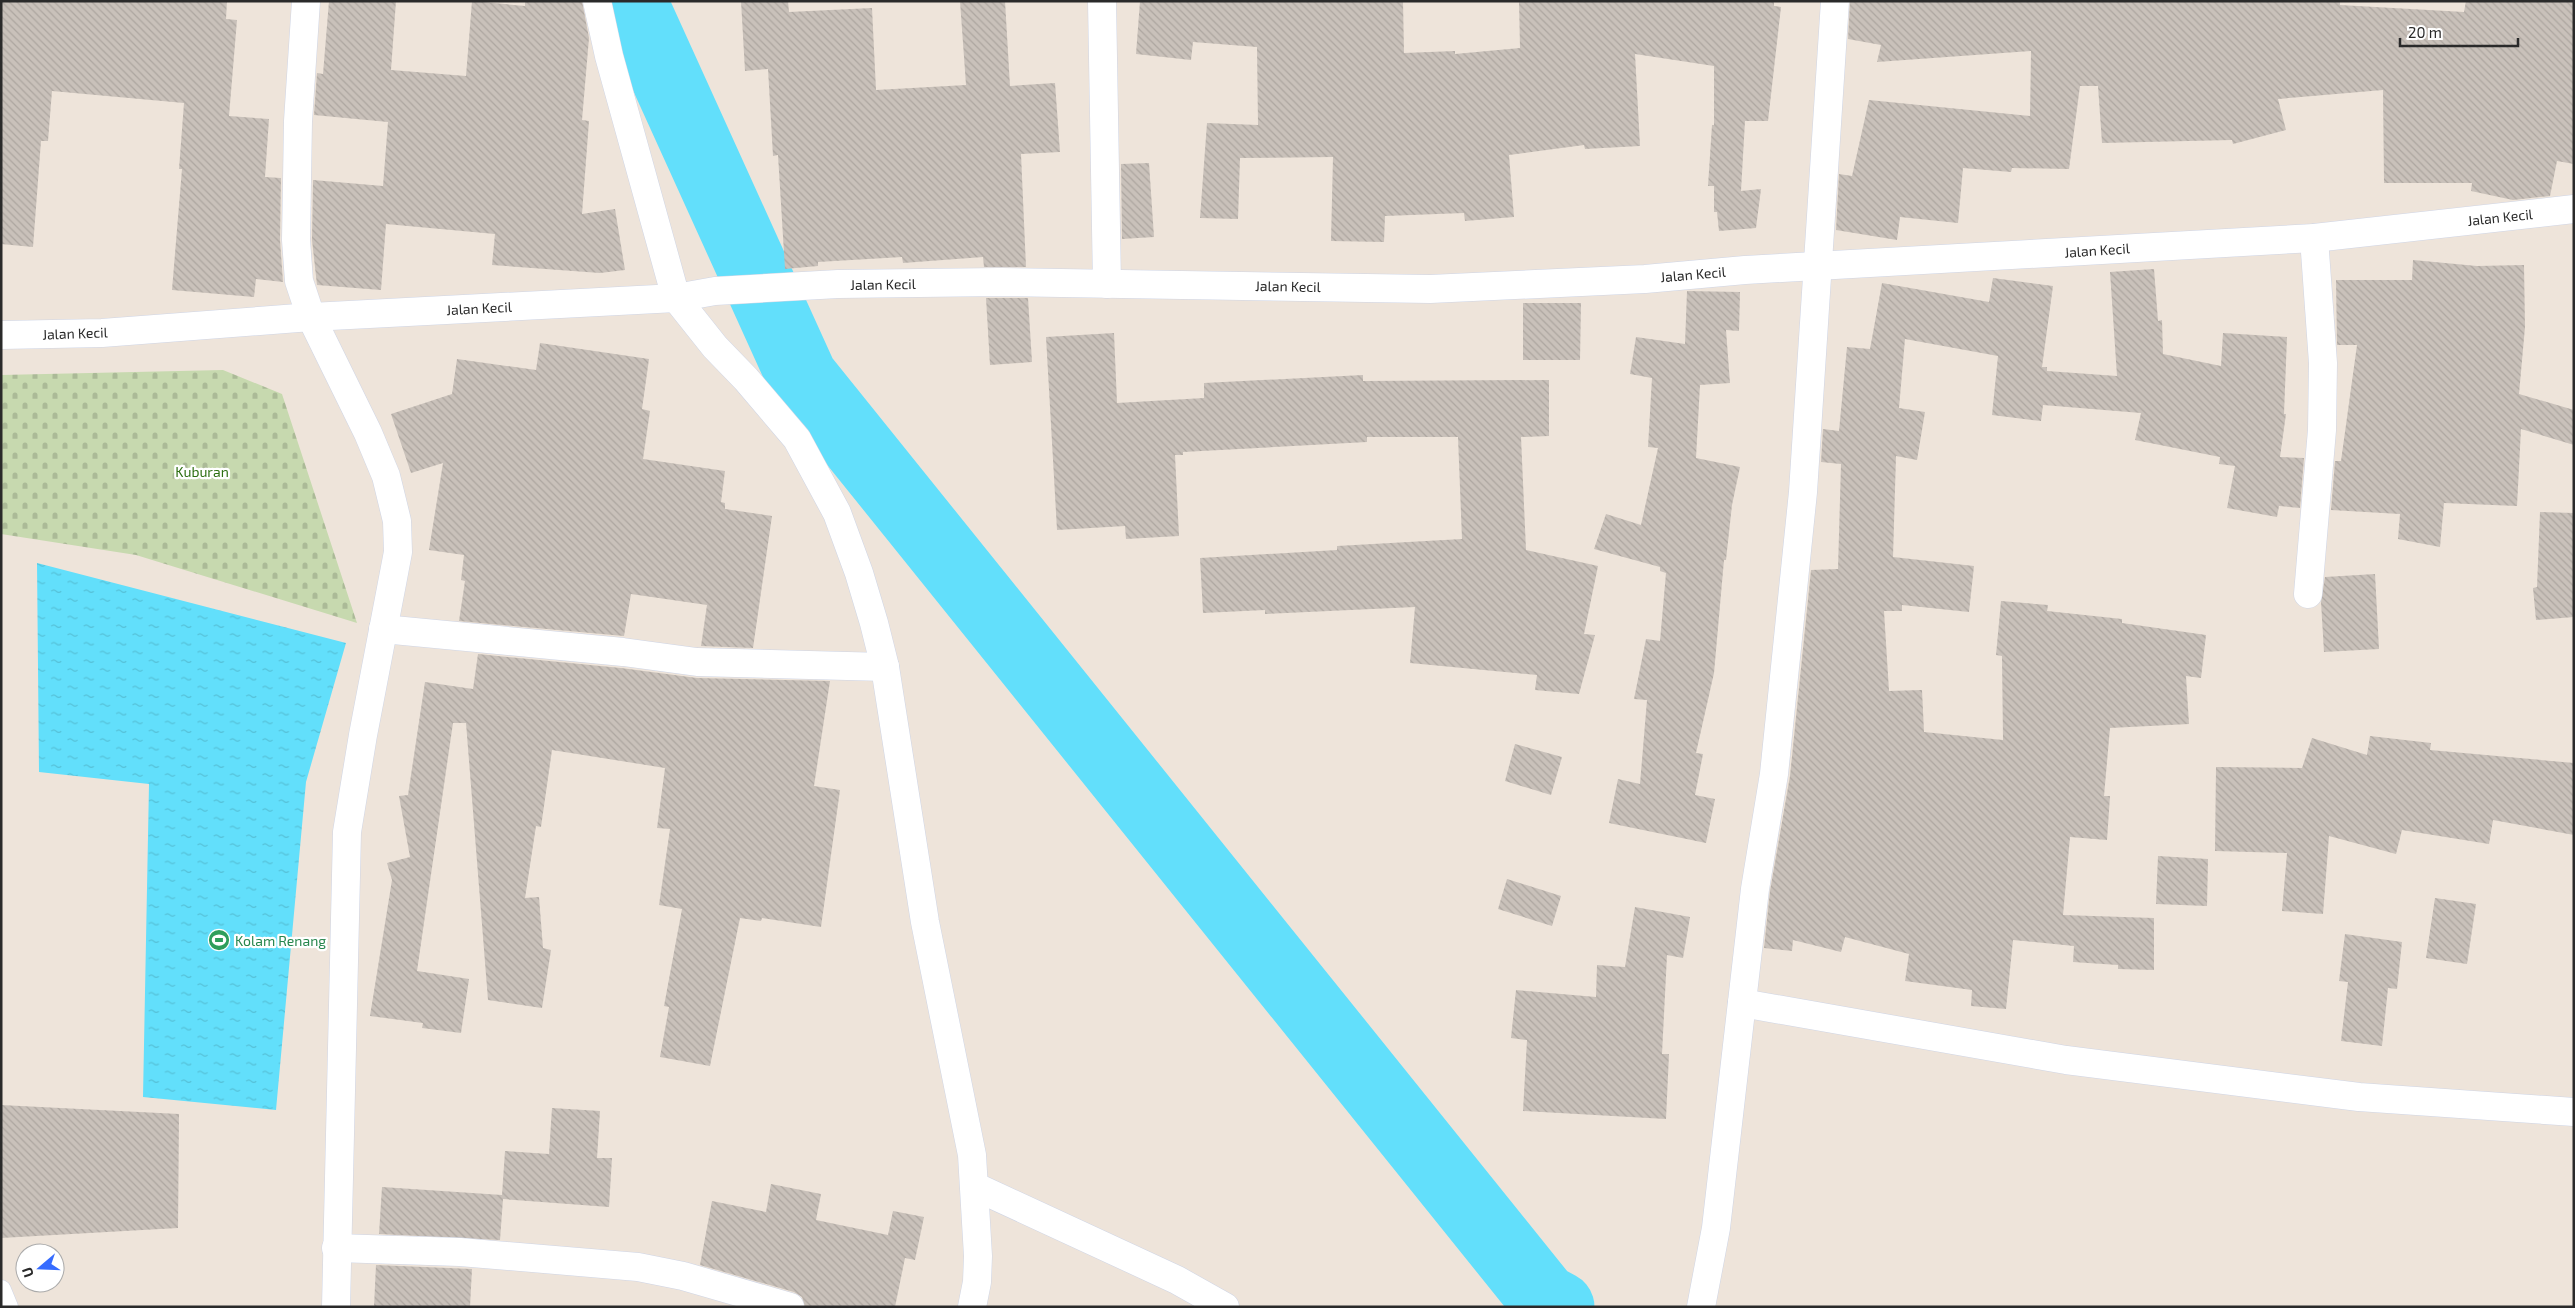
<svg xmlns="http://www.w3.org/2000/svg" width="2575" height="1308" viewBox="0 0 2575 1308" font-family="'Exo 2',sans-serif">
	<defs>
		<pattern id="cemetery-stones" width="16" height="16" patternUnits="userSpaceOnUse" patternTransform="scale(1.25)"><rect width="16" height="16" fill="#c7d9af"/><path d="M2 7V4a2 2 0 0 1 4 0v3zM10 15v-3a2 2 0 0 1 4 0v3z" fill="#abba97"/></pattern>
		<pattern id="water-ripples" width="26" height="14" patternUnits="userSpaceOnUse" patternTransform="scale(1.25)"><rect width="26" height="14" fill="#62dffb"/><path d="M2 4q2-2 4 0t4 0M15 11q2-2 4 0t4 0" fill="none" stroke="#55c0d7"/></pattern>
		<pattern id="building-back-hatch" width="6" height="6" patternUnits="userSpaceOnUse" patternTransform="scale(1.25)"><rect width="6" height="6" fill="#c9c1ba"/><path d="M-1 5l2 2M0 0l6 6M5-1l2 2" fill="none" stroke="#ada6a0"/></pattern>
	</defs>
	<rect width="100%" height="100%" fill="#eee4da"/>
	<!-- cemetery -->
	<polygon fill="url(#cemetery-stones)" points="223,370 282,394 357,623 136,555 1,534 1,375"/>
	<!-- water -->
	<polygon fill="url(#water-ripples)" points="37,563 346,643 306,782 276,1110 143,1097 149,784 39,772"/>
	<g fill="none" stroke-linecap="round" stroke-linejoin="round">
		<!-- river -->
		<polyline stroke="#62dffb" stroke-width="71" points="634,1 636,11 802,377 1544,1299 1559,1307"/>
	</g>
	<!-- building -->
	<g fill="url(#building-back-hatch)">
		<polygon points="1,1 227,1 226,19 237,20 229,116 269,119 265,177 281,178 280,240 283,282 256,279 254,297 172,290 182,169 179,169 184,103 52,91 48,141 41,141 33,247 1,244"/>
		<polygon points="329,1 396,1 391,70 466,76 472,1 525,6 525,1 582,1 589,38 582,120 589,121 582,214 615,209 625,270 600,273 492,265 495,234 386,224 381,290 317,285 312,240 313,180 383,186 388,122 314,115 317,73 323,74"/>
		<polygon points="741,1 788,1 789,12 872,8 876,90 966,85 960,1 1005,1 1010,86 1055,83 1060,152 1021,154 1026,267 984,267 983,257 903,263 902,257 818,262 818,266 785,269 778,155 773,156 768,69 745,71"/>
		<polygon points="1140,1 1403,1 1404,53 1455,51 1455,54 1520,48 1519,1 1774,1 1774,6 1781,7 1768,121 1745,121 1741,191 1761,189 1756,228 1719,231 1717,212 1714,212 1714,186 1708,186 1712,125 1714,125 1714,66 1635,54 1640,146 1585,149 1584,145 1509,155 1514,217 1465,221 1464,213 1385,216 1384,242 1331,241 1333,157 1240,158 1238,219 1200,218 1207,123 1258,125 1257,47 1193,42 1191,60 1136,54"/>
		<polygon points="1850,1 2340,1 2340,5 2464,12 2466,1 2574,1 2574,164 2557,161 2550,196 2513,200 2471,191 2472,183 2384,183 2383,90 2278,99 2286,130 2233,144 2232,140 2102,143 2098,86 2080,86 2069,169 2012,168 2011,172 1963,168 1958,223 1900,217 1897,240 1836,230 1839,174 1852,176 1869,100 2030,116 2031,51 1877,62 1881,45 1848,39"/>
		<polygon points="1149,163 1154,237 1122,239 1121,164"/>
		<polygon points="2413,260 2477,266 2524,265 2525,327 2519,394 2574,410 2574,445 2521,429 2517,506 2444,503 2440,547 2398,539 2400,514 2331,510 2335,461 2341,461 2357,345 2337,345 2336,280 2412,280"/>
		<polygon points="2154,269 2158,321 2162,320 2163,354 2221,366 2223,333 2287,337 2284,414 2286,414 2280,457 2304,458 2300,508 2279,506 2277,517 2227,508 2235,466 2219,464 2220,457 2135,440 2141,413 2043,405 2041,421 1992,415 1998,356 1905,339 1899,408 1925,412 1917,460 1896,456 1893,557 1974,566 1969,612 1902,605 1902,611 1884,611 1889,691 1922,690 1924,732 2003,740 2002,656 1996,655 2001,601 2048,605 2047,611 2122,619 2122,623 2206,635 2201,678 2186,676 2189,724 2110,728 2104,796 2110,796 2107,840 2070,837 2063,915 2154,918 2154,970 2118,969 2118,965 2073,962 2074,946 2013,940 2006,1009 1971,1006 1972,990 1905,981 1909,954 1845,937 1841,952 1793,940 1792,951 1764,948 1770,891 1790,776 1811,570 1838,569 1841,464 1821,462 1823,429 1839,431 1847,347 1870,349 1882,283 1989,302 1993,278 2053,286 2042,367 2047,367 2047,371 2117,376 2110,272"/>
		<polygon points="1687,291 1740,292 1739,331 1726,330 1730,383 1700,385 1696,458 1740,467 1732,505 1726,560 1724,560 1714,673 1696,753 1703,754 1695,795 1715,799 1706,843 1609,823 1618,779 1640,784 1647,700 1634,699 1646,639 1660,641 1666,573 1660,571 1660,567 1594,549 1606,514 1641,525 1658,448 1648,447 1652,378 1630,374 1636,337 1685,344"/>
		<polygon points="986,298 1028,298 1032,362 990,365"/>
		<polygon points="1523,303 1581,303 1580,360 1523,360"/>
		<polygon points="1114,333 1117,403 1204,398 1204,383 1363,375 1363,381 1549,380 1549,436 1521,437 1526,550 1598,566 1584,634 1595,635 1579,694 1535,690 1537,675 1410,663 1415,607 1265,614 1265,610 1203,613 1200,558 1337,550 1337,546 1462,539 1458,437 1367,437 1367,442 1183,452 1183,455 1175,455 1179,536 1126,539 1125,526 1057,530 1046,337"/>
		<polygon points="540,343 649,359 642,409 650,411 643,459 725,471 721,502 725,503 725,509 772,516 753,648 701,646 707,605 631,594 624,636 459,621 465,581 461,580 464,555 429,550 443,463 411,473 391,414 452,394 457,359 536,370"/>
		<polygon points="2540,512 2574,513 2574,617 2536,620 2533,588 2537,587"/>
		<polygon points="2375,574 2379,649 2324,652 2321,602 2325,577"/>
		<polygon points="478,654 621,668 697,678 830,681 814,786 840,790 821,927 762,918 761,921 740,918 710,1066 660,1057 669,1007 664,1006 682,909 659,905 670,829 657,828 665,768 552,750 541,827 536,826 525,898 539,897 543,948 551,950 542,1008 488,1000 466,723 453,723 417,971 469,979 461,1033 422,1028 423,1023 370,1016 392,880 387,863 410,857 399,796 408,795 425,682 473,689"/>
		<polygon points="2370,736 2431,743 2430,750 2574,763 2574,835 2493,820 2489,844 2402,830 2396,854 2329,836 2323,914 2282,911 2287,853 2215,851 2216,767 2302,768 2312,738 2367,755"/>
		<polygon points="1515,744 1562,757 1551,795 1505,781"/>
		<polygon points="2158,856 2208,859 2207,906 2156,904"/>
		<polygon points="1507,879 1561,896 1552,926 1498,909"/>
		<polygon points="2435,898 2476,904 2467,964 2426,958"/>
		<polygon points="1635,907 1690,917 1683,958 1667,955 1662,1054 1669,1054 1666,1119 1523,1111 1527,1040 1511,1038 1516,990 1596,997 1597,965 1625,967"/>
		<polygon points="2345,934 2402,942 2397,989 2388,988 2382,1046 2341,1041 2348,982 2339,981"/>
		<polygon points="1,1105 179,1114 178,1228 1,1238"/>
		<polygon points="552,1108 600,1111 597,1158 612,1158 609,1207 503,1199 500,1240 379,1234 382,1187 502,1195 505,1151 549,1154"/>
		<polygon points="771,1184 821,1194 816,1220 888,1235 893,1211 924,1217 915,1260 905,1258 895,1307 805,1307 802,1297 794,1292 700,1265 712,1201 766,1212"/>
		<polygon points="376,1265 472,1269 470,1307 374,1307"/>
	</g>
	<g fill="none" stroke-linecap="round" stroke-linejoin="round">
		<!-- service casing -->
		<g stroke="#cfd5e5" stroke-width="21">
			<polyline id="service" points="1,1290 8,1307"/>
		</g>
		<!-- minor casing -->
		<g stroke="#cfd5e5" stroke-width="29">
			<g id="minor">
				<polyline points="306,1 298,121 296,240 299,281 311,317 368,433 386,476 397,521 398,552 363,735 347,832 336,1307"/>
				<polyline points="597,1 609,56 676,298 715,347 746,379 797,439 837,513 859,573 874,623 885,667 925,922 972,1155 978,1256 977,1282 972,1307"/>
				<polyline points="1102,1 1107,284"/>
				<polyline points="1,335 102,333 311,317 676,298 715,291 838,284 1000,282 1430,289 1645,279 1745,270 2314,238 2574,209"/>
				<polyline points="2308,594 2322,430 2323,363 2314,238"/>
				<polyline points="383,629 623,652 697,662 885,667"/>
				<polyline points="1742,1003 2066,1060 2359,1097 2574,1112"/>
				<polyline points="976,1187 1177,1280 1225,1307"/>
				<polyline points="336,1248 460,1252 638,1267 683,1276 790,1307"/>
				<polyline points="1701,1307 1716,1228 1755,889 1774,774 1803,492 1835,1"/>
			</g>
		</g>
		<!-- service -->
		<use href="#service" stroke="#fff" stroke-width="20"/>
		<!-- minor -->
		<use href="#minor" stroke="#fff" stroke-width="28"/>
	</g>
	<!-- icons -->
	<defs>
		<g id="stadium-disc" transform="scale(1.125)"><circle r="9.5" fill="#2e9e5b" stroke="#fff"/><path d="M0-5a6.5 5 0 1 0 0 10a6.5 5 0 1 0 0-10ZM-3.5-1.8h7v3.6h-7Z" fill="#fff"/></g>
	</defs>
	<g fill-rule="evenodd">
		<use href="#stadium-disc" x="219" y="940"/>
	</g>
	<g text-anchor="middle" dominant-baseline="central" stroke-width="4.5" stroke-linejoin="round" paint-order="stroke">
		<!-- street labels -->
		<g font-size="14" fill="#2a2a2a" stroke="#fff">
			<text transform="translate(2500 217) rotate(-6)">Jalan Kecil</text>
			<text transform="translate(2097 250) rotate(-4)">Jalan Kecil</text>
			<text transform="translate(1693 274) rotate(-5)">Jalan Kecil</text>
			<text transform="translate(883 284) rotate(-1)">Jalan Kecil</text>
			<text transform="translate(1288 286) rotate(1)">Jalan Kecil</text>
			<text transform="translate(479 308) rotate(-3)">Jalan Kecil</text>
			<text transform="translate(75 333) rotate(-2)">Jalan Kecil</text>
		</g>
		<!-- park labels -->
		<g font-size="14" fill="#2d6f12" stroke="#fff">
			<text x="202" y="471">Kuburan</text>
		</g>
		<!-- leisure labels -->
		<g font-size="14" fill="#27864d" stroke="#fff" text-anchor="start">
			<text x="235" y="940">Kolam Renang</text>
		</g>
	</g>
	<!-- border -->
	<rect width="2575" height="1308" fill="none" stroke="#2a2a2a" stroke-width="5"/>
	<!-- north arrow -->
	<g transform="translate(40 1268) rotate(251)"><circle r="24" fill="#ffffff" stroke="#aaaaaa"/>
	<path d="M0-4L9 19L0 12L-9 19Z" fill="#366cff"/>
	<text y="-8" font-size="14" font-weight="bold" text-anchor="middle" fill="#2a2a2a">U</text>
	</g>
	<!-- scale -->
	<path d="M2400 38v8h118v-8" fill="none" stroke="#2a2a2a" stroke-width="2.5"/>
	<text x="2408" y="38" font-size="15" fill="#2a2a2a" stroke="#ffffff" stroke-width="4" paint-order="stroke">20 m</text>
</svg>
